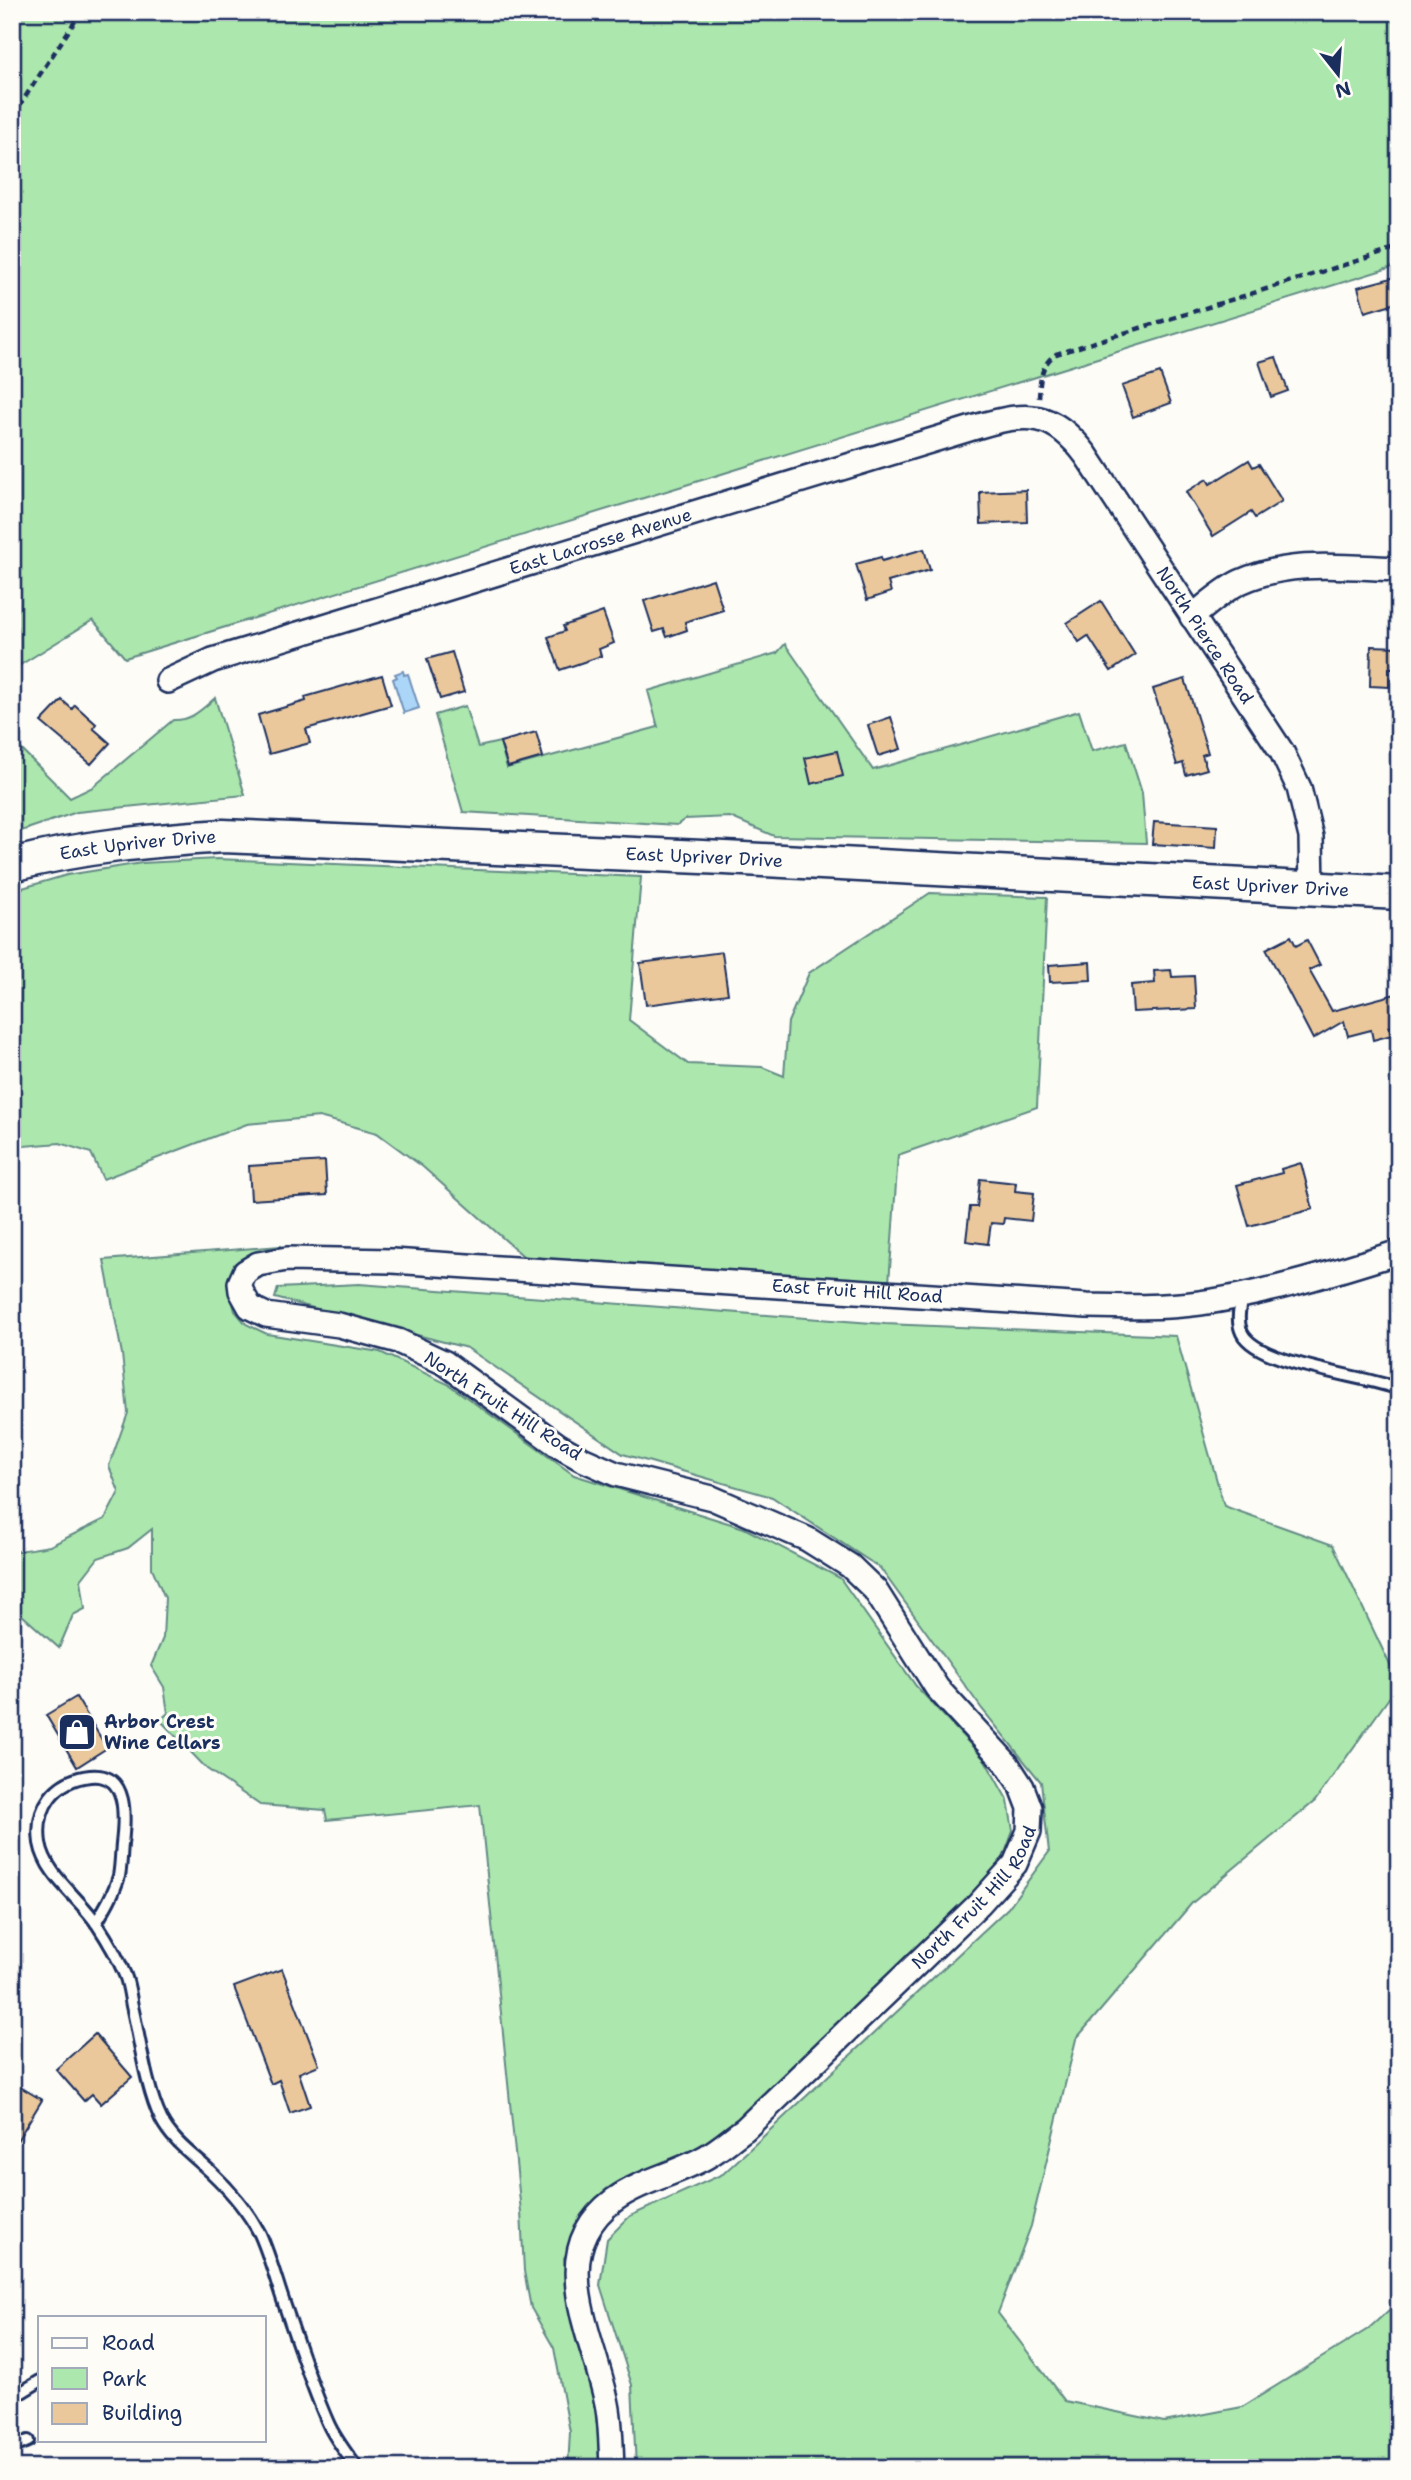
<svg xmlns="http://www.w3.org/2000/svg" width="1411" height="2480" viewBox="0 0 1411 2480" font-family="'Shantell Sans',sans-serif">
	<rect width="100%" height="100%" fill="#fdfcf7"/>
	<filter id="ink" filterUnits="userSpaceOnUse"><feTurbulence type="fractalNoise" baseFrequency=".0143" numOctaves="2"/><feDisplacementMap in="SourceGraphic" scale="14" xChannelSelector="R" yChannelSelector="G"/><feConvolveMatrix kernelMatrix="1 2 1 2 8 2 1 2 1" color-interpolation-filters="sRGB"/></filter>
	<g filter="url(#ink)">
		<!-- green -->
		<g fill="#ace7ad" stroke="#648b86" stroke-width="2">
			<polygon points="19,12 1399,12 1399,265 125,658 93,620 12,670 12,20"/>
			<polygon points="785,644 873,770 1079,711 1092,751 1126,742 1142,793 1146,843 774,836 730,817 685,819 677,825 463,812 435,715 465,706 478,747 500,742 507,768 658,727 648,691 777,653"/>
			<path d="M 215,698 L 245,795 L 77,812 L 12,834 L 12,740 L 70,798 L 93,787 L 173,720 C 191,721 202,709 215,698 Z"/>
			<polygon points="217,859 641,877 629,1020 688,1064 762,1067 784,1076 788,1022 809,973 930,893 1047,897 1037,1107 898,1155 889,1283 531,1263 423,1167 377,1133 319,1117 247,1124 103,1179 91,1153 60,1143 12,1147 12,891 67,875 142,863"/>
			<polygon points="281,1246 241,1260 228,1285 235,1311 246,1324 267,1334 380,1352 448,1384 574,1475 744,1528 840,1578 916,1686 985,1760 1008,1801 1013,1831 1002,1861 961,1907 737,2125 702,2151 589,2214 564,2258 567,2301 585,2357 596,2413 601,2468 568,2468 570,2432 554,2348 531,2308 524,2271 521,2212 480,1805 327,1820 325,1810 260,1805 207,1769 160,1720 168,1713 164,1687 151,1666 163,1638 165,1598 152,1568 152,1529 128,1548 98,1558 81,1580 85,1609 73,1615 59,1648 12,1606 12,1552 50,1546 105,1519 119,1492 109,1466 128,1413 122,1354 104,1260"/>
			<polygon points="359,1284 885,1324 1176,1336 1224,1506 1333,1545 1399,1684 1315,1801 1192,1903 1076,2039 1031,2226 998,2313 1065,2401 1164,2422 1242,2407 1368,2329 1399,2301 1399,2468 636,2468 632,2385 600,2285 607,2239 630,2216 723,2174 1008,1908 1049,1852 1041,1782 982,1709 880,1568 772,1497 623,1454 467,1348 275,1298 278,1288"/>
		</g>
		<!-- water -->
		<polygon fill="#acd6f7" stroke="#7293ba" stroke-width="2" points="403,671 404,675 408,674 419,708 404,713 393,679 397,677 395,674"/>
		<!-- building -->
		<g fill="#eac89b" stroke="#1b2f5e" stroke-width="2">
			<polygon points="1399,276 1399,302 1365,312 1358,287"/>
			<polygon points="1276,357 1288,391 1271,397 1259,362"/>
			<polygon points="1160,373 1171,403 1133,417 1122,386"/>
			<polygon points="1249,460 1253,467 1259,464 1282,501 1255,518 1251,512 1213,536 1186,492 1207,479 1210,484"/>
			<polygon points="1026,490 1027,522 981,524 980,492"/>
			<polygon points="924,549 930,570 888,582 891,592 867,600 856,564 881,557 882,561"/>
			<polygon points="713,579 723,610 685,622 687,630 667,637 664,629 654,632 644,601"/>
			<polygon points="1101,601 1135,655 1111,671 1088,636 1079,642 1067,623"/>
			<polygon points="603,612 614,643 599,649 601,656 560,670 548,637 565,631 563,626"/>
			<polygon points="1371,646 1399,647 1399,668 1389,668 1389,687 1370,686"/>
			<polygon points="452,652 464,692 440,699 427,659"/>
			<polygon points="382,675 391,705 306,729 310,743 269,754 258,715 306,701 305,697"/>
			<polygon points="1185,679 1208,753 1202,755 1207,769 1186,775 1183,763 1177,765 1153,689"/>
			<polygon points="62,700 72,709 75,705 96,724 93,728 110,743 91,764 41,722"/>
			<polygon points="891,717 901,749 878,756 868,725"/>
			<polygon points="536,732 543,757 508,767 500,742"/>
			<polygon points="837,751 843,776 811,784 805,758"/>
			<polygon points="1154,822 1217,826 1216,848 1152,844"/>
			<polygon points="1291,936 1296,946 1307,940 1320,965 1309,970 1332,1011 1399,993 1399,1024 1389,1027 1392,1035 1373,1040 1371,1030 1348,1036 1344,1021 1313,1039 1266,949"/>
			<polygon points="722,952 728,994 646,1005 640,963"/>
			<polygon points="1090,962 1091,980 1050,982 1049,965"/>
			<polygon points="1171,970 1172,977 1194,976 1196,1009 1133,1012 1131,985 1155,983 1154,971"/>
			<polygon points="325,1161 327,1195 251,1200 249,1166"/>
			<polygon points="1301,1163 1313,1209 1249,1226 1237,1185 1282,1173 1281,1169"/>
			<polygon points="980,1179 1016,1183 1015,1191 1034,1193 1031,1221 1004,1218 1003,1224 991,1223 988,1244 966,1241 970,1207 977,1207"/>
			<polygon points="76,1697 107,1748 77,1767 46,1715"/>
			<polygon points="282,1969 319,2065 299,2073 310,2106 290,2113 279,2080 271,2084 234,1987"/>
			<polygon points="95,2034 132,2077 101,2104 92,2094 84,2101 56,2069"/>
			<polygon points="12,2082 42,2100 12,2149"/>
		</g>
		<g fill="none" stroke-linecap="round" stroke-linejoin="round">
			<!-- lane casing -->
			<g stroke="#1b2f5e" stroke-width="16">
				<g id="lane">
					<path d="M 1242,1295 C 1240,1308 1236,1320 1242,1333 C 1258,1365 1364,1375 1399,1389"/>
					<path d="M 96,1923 C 105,1908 114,1893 119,1876 C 121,1866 121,1854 122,1844 C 125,1818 129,1772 90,1776 C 55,1780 35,1807 40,1843 C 46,1876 79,1897 97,1924 C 107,1939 118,1958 125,1975 C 129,1985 130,1996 132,2006 C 140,2040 146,2088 161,2119 C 173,2142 193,2155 211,2172 C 230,2190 248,2211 260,2234 C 271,2259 277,2284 286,2309 C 299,2347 312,2387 328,2423 C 335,2439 347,2454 357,2468"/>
					<polyline points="12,2398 40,2381"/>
					<polyline points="12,2448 28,2441"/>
				</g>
			</g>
			<!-- street casing -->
			<g stroke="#1b2f5e" stroke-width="28">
				<g id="street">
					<path d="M 1192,617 C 1207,605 1223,590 1240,582 C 1290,559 1345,567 1399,569"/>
					<path id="s1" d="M 168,681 L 213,660 L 979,426 C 1028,412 1053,411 1086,455 L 1282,752 L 1299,788 L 1311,837 L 1312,888"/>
					<path id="s2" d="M 612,2468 C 611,2448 611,2428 608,2409 C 597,2341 541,2254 614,2200 C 642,2180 676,2174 706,2157 C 720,2149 732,2138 745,2129 L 979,1904 L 1015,1864 L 1029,1831 L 1030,1808 L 1022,1787 L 1007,1764 L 937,1688 L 875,1590 L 850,1566 L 807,1539 L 712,1498 L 616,1474 L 582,1459 L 559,1446 L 445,1363 L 398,1341 L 339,1325 L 266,1315 L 250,1307 L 241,1291 L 240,1283 L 245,1272 L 258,1264 L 287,1259 L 392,1261 L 1087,1306 C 1124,1307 1162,1308 1200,1303 C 1266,1294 1335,1272 1399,1252"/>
				</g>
			</g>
			<!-- secondary casing -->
			<g stroke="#1b2f5e" stroke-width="37">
				<g id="secondary">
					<path id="s3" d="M 12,865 C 84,846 149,841 223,836 L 725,858 L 1399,893"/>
				</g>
			</g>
			<!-- path -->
			<g stroke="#1b2f5e" stroke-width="4.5" stroke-dasharray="7 5" stroke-linecap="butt">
				<polyline points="12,117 81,12"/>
				<path d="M 1039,398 C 1040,381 1040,365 1056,354 L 1399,248"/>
			</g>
			<!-- lane -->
			<use href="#lane" stroke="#fdfcf7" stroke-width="10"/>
			<!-- street -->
			<use href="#street" stroke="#fdfcf7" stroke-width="23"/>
			<!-- secondary -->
			<use href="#secondary" stroke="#fdfcf7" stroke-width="32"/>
		</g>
	</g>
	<!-- icons -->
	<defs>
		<g id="shop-square" transform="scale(2.0125)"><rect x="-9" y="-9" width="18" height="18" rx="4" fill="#1b2f5e" stroke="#fdfcf7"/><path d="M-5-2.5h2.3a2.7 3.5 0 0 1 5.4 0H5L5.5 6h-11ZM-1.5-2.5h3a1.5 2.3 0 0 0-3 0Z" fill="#fff"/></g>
	</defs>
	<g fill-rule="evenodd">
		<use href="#shop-square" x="77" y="1732"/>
	</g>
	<g text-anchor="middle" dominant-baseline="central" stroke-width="6" stroke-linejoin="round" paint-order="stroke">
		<!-- street labels -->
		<g font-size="18" fill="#1b2f5e" stroke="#fdfcf7">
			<text stroke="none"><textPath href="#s1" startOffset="455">East Lacrosse Avenue</textPath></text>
			<text stroke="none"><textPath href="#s1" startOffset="1188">North Pierce Road</textPath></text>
			<text stroke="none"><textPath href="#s3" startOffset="128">East Upriver Drive</textPath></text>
			<text stroke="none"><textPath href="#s3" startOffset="695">East Upriver Drive</textPath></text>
			<text stroke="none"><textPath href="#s3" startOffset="1262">East Upriver Drive</textPath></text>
			<text stroke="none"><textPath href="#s2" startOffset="2492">East Fruit Hill Road</textPath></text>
			<text transform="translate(503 1406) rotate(33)">North Fruit Hill Road</text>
			<text stroke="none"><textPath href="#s2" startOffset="761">North Fruit Hill Road</textPath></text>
		</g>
		<!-- poi labels -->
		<g font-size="18" font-weight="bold" fill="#1b2f5e" stroke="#fdfcf7" text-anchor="start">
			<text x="104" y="1722">Arbor Crest<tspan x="104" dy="21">Wine Cellars</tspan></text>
		</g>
	</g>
	<!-- margin -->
	<rect width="1411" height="2480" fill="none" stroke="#fdfcf7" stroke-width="42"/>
	<rect x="21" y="21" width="1369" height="2438" fill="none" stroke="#1b2f5e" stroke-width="2.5" filter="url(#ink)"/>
	<!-- legend -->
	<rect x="38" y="2316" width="228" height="126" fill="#fdfcf7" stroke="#a3aaba" stroke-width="2"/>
	<rect x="52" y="2338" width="35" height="10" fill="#fdfcf7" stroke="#a3aaba" stroke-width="2"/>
	<text x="102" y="2350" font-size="21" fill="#1b2f5e">Road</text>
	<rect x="52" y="2368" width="35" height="21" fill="#ace7ad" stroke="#a3aaba" stroke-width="2"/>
	<text x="102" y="2386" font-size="21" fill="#1b2f5e">Park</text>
	<rect x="52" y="2403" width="35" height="21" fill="#eac89b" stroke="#a3aaba" stroke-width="2"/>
	<text x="102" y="2420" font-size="21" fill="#1b2f5e">Building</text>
	<!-- north arrow -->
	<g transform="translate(1338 74) rotate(163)" stroke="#fdfcf7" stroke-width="5" paint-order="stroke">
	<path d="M0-5L12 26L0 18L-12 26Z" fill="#1b2f5e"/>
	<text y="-10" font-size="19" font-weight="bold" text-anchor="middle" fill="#1b2f5e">N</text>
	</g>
</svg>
